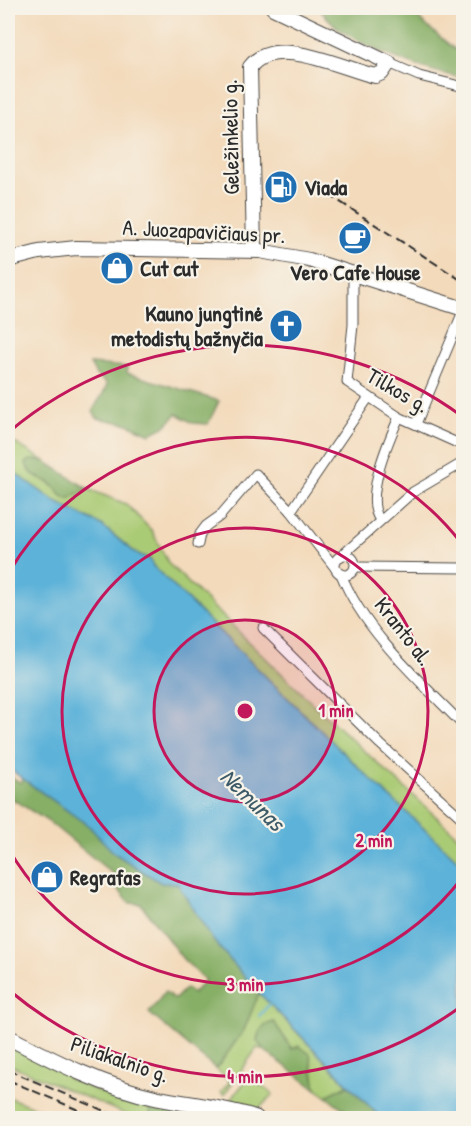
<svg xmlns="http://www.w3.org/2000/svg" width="471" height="1126" viewBox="0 0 471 1126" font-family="'Patrick Hand',sans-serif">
	<rect width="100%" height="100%" fill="#f7f3e8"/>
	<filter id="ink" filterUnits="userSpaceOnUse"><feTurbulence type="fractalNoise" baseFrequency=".0167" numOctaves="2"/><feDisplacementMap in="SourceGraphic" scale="12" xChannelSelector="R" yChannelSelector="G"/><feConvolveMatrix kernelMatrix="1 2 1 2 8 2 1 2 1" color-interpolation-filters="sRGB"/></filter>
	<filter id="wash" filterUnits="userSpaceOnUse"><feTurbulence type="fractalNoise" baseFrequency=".008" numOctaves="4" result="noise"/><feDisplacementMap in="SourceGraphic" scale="24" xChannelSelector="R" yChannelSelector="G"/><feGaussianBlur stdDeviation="1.35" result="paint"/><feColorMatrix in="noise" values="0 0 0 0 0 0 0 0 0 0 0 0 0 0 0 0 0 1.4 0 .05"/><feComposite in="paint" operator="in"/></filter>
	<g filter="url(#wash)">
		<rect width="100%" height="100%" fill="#f3dabb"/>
		<!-- green -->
		<g fill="#aacb74" stroke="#6a7b50" stroke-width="1.5">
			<path d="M 8,439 L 43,460 L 38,462 L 35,474 C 40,480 47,480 52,485 C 59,491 59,496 68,499 L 88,489 L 126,504 L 152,531 L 169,564 L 315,706 L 463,841 L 463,865 L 361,770 L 153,566 L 150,559 L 137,554 L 101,525 L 56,502 L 8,468 Z"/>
			<polygon points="259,993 348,1085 326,1096 316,1089 310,1054 287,1046 273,1022 257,1041 264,1050 257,1048 224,1095 221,1092 230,1081 216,1069 244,1030"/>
			<polygon points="12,1048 61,1072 71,1080 110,1096 151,1105 150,1118 134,1118 8,1064 8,1051"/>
			<polygon points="249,1077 273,1094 257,1111 244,1103 230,1100"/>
			<polygon points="8,1097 61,1118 11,1118 8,1116"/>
		</g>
		<!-- forest -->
		<g fill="#87af66" stroke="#596d48" stroke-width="1.5">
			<path d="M 317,8 L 409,8 L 422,22 L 463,56 L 463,78 C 426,71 372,52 341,30 C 332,24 325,14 317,8 Z"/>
			<path d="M 90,364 L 127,367 L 127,373 L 219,401 L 208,424 L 193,423 L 177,414 L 164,427 L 150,434 L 128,424 L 97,418 L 93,411 C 97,400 105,395 107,384 L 96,375 Z"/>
			<path d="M 30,460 L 43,460 L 88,489 L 68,499 C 59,496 58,488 50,483 C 40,477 29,476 26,463 Z"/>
			<polygon points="8,775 21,783 23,779 89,826 114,853 161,883 177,883 213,940 259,993 244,1030 216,1069 149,1013 165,992 175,999 186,988 193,994 205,980 183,959 141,904 130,903 116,887 118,878 49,822 8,796"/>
			<path d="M 274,1022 L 292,1049 L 299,1046 L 310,1054 L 316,1089 L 264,1050 L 257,1041 C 258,1030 263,1025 274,1022 Z"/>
			<polygon points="348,1085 381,1118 356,1118 326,1096"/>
			<polygon points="151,1105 227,1116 227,1118 150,1118"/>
		</g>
		<!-- water -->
		<polygon fill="#5db2d9" stroke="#446e82" stroke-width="1.5" points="8,468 56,502 101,525 137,554 150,559 153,566 361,770 463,865 463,1118 381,1118 259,993 213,940 177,883 161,883 114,853 89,826 8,768"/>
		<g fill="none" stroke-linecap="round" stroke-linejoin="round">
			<!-- stream -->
			<polyline stroke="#5db2d9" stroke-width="2" points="259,1016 271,1002"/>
		</g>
	</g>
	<g filter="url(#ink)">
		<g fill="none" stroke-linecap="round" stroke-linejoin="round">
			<!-- street casing -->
			<g stroke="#494541" stroke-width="11">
				<g id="street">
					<polyline points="389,63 419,76 464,87"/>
					<polyline points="353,274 353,325 347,382 399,417 464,446"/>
					<polyline points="416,424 464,309"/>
					<polyline points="291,511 369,397"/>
					<path d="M 380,520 C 363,498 389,440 399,417"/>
					<polyline points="198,544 200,534 206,526 220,516 256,474 291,511 336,569"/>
					<circle cx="345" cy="565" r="10"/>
					<polyline points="340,557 413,492 464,462"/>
					<polyline points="355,567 464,568"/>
					<path d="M 341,574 C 364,632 421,682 464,726"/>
					<polyline points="263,628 380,744 464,820"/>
				</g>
			</g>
			<!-- secondary casing -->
			<g stroke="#494541" stroke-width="16">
				<g id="secondary">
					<path d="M 254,250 L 250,67 C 275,33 343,69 375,76 L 382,73 L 389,63 L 273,8"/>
					<polyline points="8,260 39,252 76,248 260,251 309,260 464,309"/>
				</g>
			</g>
			<!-- primary casing -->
			<g stroke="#494541" stroke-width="17">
				<path id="primary" d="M 8,1037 C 54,1061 105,1087 157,1098 C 190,1105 224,1107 256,1118"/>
			</g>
			<!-- street -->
			<use href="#street" stroke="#fff" stroke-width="9"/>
			<!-- secondary -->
			<use href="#secondary" stroke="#fff" stroke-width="14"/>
			<!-- primary -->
			<use href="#primary" stroke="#fff" stroke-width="15"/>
			<!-- rail -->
			<g stroke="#2b2b2b" stroke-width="2" stroke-dasharray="9 4.5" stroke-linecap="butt">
				<polyline points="317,187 464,282"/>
				<polyline points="8,1070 121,1118"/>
				<polyline points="8,1080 97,1118"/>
			</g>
		</g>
	</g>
	<!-- distance rings -->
	<circle cx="245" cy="711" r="91" fill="#c2185b" fill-opacity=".12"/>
	<g fill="none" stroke="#c2185b" stroke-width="3">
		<circle cx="245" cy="711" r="91"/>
		<circle cx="245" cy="711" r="183"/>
		<path d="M462 878A274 274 0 0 1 8 848M8 574A274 274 0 0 1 462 544"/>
		<path d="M463 1005A366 366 0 0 1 10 991M10 431A366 366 0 0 1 463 417"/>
	</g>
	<!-- icons -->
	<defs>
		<g id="fuel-disc" transform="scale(1.725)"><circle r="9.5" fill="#1f6fb2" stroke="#f7f3e8"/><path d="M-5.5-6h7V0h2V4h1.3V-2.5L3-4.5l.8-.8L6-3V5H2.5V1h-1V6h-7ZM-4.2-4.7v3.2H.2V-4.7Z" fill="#fff"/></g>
		<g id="cafe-disc" transform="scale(1.725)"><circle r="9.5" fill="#1f6fb2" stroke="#f7f3e8"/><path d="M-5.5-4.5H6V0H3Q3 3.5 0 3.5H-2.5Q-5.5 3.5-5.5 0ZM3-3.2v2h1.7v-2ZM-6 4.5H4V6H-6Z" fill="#fff"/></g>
		<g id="shop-disc" transform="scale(1.725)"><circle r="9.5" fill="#1f6fb2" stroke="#f7f3e8"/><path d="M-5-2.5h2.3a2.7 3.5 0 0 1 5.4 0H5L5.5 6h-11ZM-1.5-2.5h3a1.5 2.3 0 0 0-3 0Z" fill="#fff"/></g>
		<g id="church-disc" transform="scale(1.725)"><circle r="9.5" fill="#1f6fb2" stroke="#f7f3e8"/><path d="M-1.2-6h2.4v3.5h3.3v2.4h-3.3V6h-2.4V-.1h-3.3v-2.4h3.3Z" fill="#fff"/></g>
	</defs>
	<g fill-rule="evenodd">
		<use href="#fuel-disc" x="281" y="187"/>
		<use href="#cafe-disc" x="355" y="238"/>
		<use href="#shop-disc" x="117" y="268"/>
		<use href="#church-disc" x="286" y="326"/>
		<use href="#shop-disc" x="47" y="877"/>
	</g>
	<g text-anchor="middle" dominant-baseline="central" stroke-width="4.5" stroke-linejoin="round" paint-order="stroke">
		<!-- street labels -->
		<g font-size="22" fill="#2b2b2b" stroke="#f7f3e8">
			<text transform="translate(230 137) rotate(-91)">Geležinkelio g.</text>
			<text transform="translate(204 231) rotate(3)">A. Juozapavičiaus pr.</text>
			<text transform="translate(398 390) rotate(30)">Tilkos g.</text>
			<text transform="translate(404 631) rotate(52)">Kranto al.</text>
			<text transform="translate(120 1059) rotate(19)">Piliakalnio g.</text>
		</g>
		<!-- poi labels -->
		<g font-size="22" font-weight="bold" fill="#2b2b2b" stroke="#f7f3e8" text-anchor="start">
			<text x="304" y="187">Viada</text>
			<text x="140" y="268">Cut cut</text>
			<text x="355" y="272" text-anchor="middle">Vero Cafe House</text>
			<text x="263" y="313" text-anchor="end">Kauno jungtinė<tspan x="263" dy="25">metodistų bažnyčia</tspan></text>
			<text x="70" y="877">Regrafas</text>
		</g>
		<!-- water labels -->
		<g font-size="24" font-style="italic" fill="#3c5a68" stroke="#f7f3e8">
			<text transform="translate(253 799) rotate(44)">Nemunas</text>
		</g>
	</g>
	<circle cx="245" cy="711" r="9" fill="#c2185b" stroke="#f7f3e8" stroke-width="3"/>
	<g font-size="18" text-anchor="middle" font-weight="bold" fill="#c2185b" stroke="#f7f3e8" stroke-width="4.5" stroke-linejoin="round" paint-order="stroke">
		<text x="336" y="717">1 min</text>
		<text x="374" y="847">2 min</text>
		<text x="245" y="991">3 min</text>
		<text x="245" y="1083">4 min</text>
	</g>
	<!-- margin -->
	<rect width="471" height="1126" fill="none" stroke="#f7f3e8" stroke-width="30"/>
</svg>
